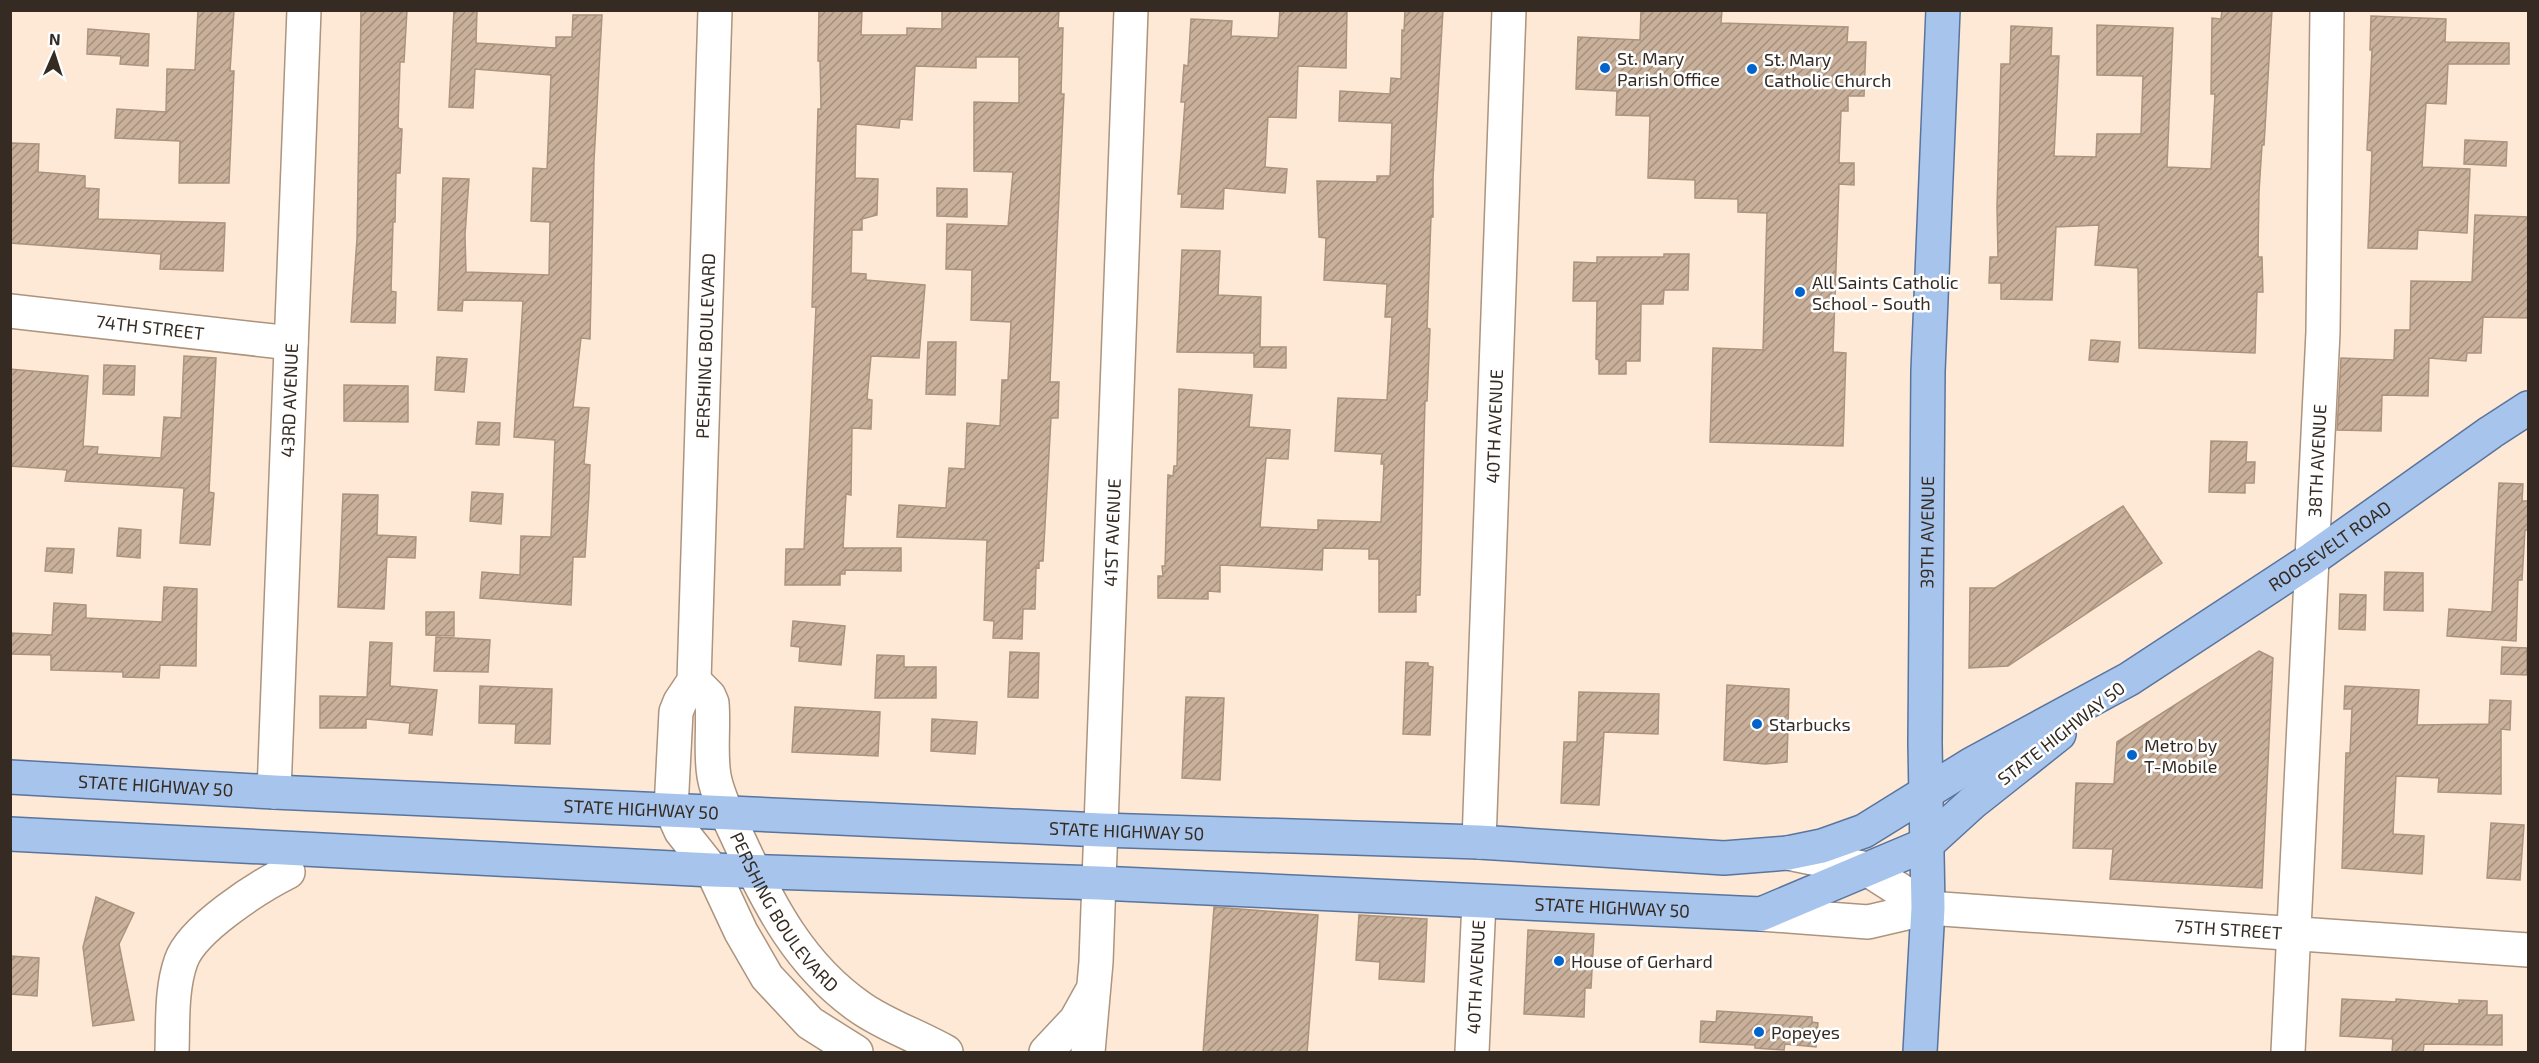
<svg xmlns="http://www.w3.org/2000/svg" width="2539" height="1063" viewBox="0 0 2539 1063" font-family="'Exo 2',sans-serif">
	<defs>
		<pattern id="building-hatch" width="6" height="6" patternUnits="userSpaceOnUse" patternTransform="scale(1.5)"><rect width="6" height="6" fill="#c9b09a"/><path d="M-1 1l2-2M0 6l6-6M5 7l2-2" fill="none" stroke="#a48f7d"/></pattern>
	</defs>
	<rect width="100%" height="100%" fill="#fee9d7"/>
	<!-- building -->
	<g fill="url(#building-hatch)" stroke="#ab937e" stroke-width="1.5">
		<polygon points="198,10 234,10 230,71 234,71 229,183 179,183 180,141 115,138 117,109 166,112 167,69 195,70"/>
		<polygon points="361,10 407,10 404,62 400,62 398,128 402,129 400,173 396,173 395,222 393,222 391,291 396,292 395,323 351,322 357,239"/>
		<polygon points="454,10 477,10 476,43 556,48 556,37 572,37 573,15 602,15 594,161 590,339 581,338 573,407 589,408 584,464 590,465 589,494 585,557 573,557 571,605 480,598 482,572 520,575 521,536 551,537 555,440 514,437 523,301 463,300 462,311 438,310 443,178 469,179 465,235 466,272 549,275 550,222 531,221 533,168 547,169 551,75 475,69 473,108 449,107"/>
		<polygon points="819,10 862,10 861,35 907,35 907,28 942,29 942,10 1059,10 1058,28 1063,28 1061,94 1064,94 1050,382 1059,382 1058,418 1051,418 1043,561 1039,561 1039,568 1036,567 1035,609 1023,609 1022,639 993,638 994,621 984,620 987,540 897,537 899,505 946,508 949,468 965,469 967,423 1000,426 1002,380 1008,380 1011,322 971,320 972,270 946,269 947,224 1008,226 1013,172 974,171 974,102 1019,103 1019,57 976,57 976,68 915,66 912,120 900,119 899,128 856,124 855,178 878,179 877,215 862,219 862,230 852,230 851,273 866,274 866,280 925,285 919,358 871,356 867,399 872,400 871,429 852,428 851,495 846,494 843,548 901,548 901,571 845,570 845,574 840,574 840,585 785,585 786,549 804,549 816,307 812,307 818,109 821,109 820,61 818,61"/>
		<polygon points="1280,10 1347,10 1346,68 1298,66 1296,118 1268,117 1265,167 1287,169 1285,193 1224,188 1223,209 1181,207 1182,194 1178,194 1185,102 1181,102 1184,65 1188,66 1191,19 1232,21 1231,36 1278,38"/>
		<polygon points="1405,10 1443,10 1433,178 1433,217 1431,217 1427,328 1430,329 1427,401 1425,401 1420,595 1416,595 1416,612 1379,612 1379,559 1369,559 1369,549 1323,548 1322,570 1220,565 1220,592 1208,591 1208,599 1158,598 1158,576 1163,576 1162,566 1165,566 1168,475 1173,476 1174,466 1177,466 1179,389 1252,395 1249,427 1290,430 1288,459 1266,458 1260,527 1318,530 1318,520 1381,522 1384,464 1381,464 1382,454 1335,451 1338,398 1387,400 1392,317 1385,317 1387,284 1324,280 1326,238 1319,237 1317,181 1377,182 1377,176 1390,176 1392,123 1339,121 1340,91 1390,94 1391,78 1401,79 1402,30 1404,31"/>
		<polygon points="1641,10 1722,10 1721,23 1848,27 1847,42 1866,42 1864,96 1848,96 1848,111 1841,111 1839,163 1854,163 1854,185 1839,184 1833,352 1846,353 1843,446 1710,442 1713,348 1763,350 1767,213 1738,212 1738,199 1695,198 1695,180 1648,178 1650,116 1616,115 1617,91 1576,89 1578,37 1640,40"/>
		<polygon points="2222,10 2272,10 2264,145 2262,145 2259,192 2258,257 2262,257 2263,292 2257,292 2255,353 2139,348 2138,268 2095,265 2099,225 2056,227 2052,300 2001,299 2001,283 1989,283 1990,257 1998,257 1997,207 2001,64 2010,64 2011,26 2052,28 2051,56 2059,56 2054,156 2096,157 2097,134 2141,134 2143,76 2097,75 2097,25 2173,28 2167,167 2211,169 2215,94 2211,94 2212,18 2221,19"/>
		<polygon points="2371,16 2446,19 2445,42 2509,43 2509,64 2448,64 2446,104 2426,103 2422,167 2470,169 2467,233 2418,230 2417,249 2368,248 2372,151 2367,150 2372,50 2370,50"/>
		<polygon points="88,29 149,34 148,66 120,64 121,56 87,54"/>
		<polygon points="2465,140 2507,142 2506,166 2464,164"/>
		<polygon points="11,143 39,144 38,172 85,176 85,188 99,189 98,219 225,223 223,271 160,269 161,254 10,243"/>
		<polygon points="937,188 967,189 967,217 937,216"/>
		<polygon points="2475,215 2529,217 2529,318 2483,317 2481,353 2467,353 2466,361 2429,358 2428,396 2382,395 2381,431 2337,430 2341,358 2394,360 2395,330 2410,330 2411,281 2472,282"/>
		<polygon points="1182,250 1220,251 1218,295 1261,297 1260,347 1286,347 1286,368 1254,367 1254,353 1177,352"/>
		<polygon points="1664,254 1689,254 1688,290 1664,290 1663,304 1641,304 1640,361 1626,361 1626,374 1599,374 1599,360 1596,359 1597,301 1573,301 1574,262 1597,263 1597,257 1664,257"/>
		<polygon points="2091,340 2120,342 2118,362 2089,360"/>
		<polygon points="928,342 956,342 955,395 926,394"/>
		<polygon points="184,356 216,358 209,492 214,493 210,545 180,543 184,488 65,481 67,470 10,466 10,369 88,376 83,446 98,447 97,454 161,458 164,417 181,418"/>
		<polygon points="437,357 467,359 464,392 435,390"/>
		<polygon points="104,365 135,366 134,395 103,394"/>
		<polygon points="344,385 408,386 408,422 344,421"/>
		<polygon points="478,422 500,423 499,445 476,444"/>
		<polygon points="2211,441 2247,442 2246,462 2255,462 2254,483 2245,483 2245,493 2209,492"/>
		<polygon points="2499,483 2523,484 2522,501 2529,501 2529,530 2525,530 2522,580 2518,580 2516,641 2447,636 2449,609 2492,612"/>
		<polygon points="472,492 503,494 501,524 470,521"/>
		<polygon points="343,494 378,495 377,535 416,537 415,558 387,557 384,609 338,607"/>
		<polygon points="2123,506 2162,563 2008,666 1969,668 1970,588 1995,588"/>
		<polygon points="119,528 141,530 140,558 117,556"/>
		<polygon points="47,548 74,549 72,573 45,571"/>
		<polygon points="2385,572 2423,573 2423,611 2384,610"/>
		<polygon points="164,587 197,589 196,666 160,665 159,678 123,677 123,672 51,670 51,655 10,654 10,633 52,635 54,603 86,605 86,618 162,622"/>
		<polygon points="2340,594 2366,595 2365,630 2339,629"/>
		<polygon points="426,612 454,612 454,636 426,635"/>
		<polygon points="793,621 845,626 841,665 799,661 800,647 791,646"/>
		<polygon points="436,637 490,640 488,672 434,671"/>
		<polygon points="370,642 392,643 390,686 437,690 432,735 409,733 410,723 366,719 366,728 320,728 320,696 367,697"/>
		<polygon points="2502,647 2527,648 2527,675 2501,674"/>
		<polygon points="2259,651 2273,658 2262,888 2110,879 2113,849 2073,848 2076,783 2114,784 2117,742"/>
		<polygon points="1010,652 1039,653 1038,698 1008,697"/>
		<polygon points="877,655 904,656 904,667 936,667 936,698 875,698"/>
		<polygon points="1406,662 1428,663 1428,666 1433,667 1430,735 1403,734"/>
		<polygon points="1727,685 1789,689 1787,762 1765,764 1724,760"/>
		<polygon points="480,686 552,689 550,744 515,743 516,724 479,723"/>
		<polygon points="2345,686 2419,690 2417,725 2489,724 2490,700 2511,701 2510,730 2501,729 2501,794 2438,792 2439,778 2396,776 2393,834 2424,836 2422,874 2342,868 2346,753 2350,753 2352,709 2344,709"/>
		<polygon points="1579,692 1659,694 1658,734 1604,732 1599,805 1561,803 1564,742 1577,742"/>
		<polygon points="1186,697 1224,698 1220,780 1182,778"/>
		<polygon points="795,707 880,712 878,756 792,752"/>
		<polygon points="932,719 977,722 975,754 931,751"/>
		<polygon points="2491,823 2524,825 2520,880 2487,878"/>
		<polygon points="96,897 134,913 119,944 134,1020 93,1026 83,947"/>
		<polygon points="1214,907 1318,915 1307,1053 1203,1053"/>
		<polygon points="1359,915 1427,919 1424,982 1379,979 1380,962 1356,960"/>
		<polygon points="1528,930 1594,934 1591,988 1585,988 1584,1017 1524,1014"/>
		<polygon points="10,956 39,958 37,996 10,994"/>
		<polygon points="2342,999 2396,1002 2396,999 2459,1004 2459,1000 2487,1001 2487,1015 2502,1015 2502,1045 2424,1044 2423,1053 2392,1053 2393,1039 2340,1036"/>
		<polygon points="1717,1011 1812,1017 1812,1022 1818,1023 1816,1047 1785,1044 1784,1050 1755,1048 1755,1045 1700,1042 1701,1021 1716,1022"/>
	</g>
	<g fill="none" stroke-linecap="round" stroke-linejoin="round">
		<!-- minor casing -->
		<g stroke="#ac947e" stroke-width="36">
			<g id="minor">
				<polyline points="715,10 694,681 680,702 676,712 671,809 681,831 712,870 741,932 767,977 810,1023 856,1052"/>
				<path id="s1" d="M 10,311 L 291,343"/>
				<path id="s2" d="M 694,681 L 709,696 L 712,703 C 714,727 710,752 714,776 C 718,798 730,820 739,840 C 769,905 800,966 861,1008 C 887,1026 918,1036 946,1052"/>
				<path id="s3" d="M 274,792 L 304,10"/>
				<path id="s4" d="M 1479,842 L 1509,10"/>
				<polyline points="1788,853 1867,869 1928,908"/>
				<path id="s5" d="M 1761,914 L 1868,922 L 1928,908 L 2528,950"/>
				<path d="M 172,1052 C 173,1023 171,989 181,961 C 192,929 258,887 288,872"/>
				<polyline points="1046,1052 1076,1020 1091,993"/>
				<path id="s6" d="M 1088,1052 L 1096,962 L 1131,10"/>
				<path id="s7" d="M 1472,1052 L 1479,902"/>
				<path id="s8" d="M 2288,1052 L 2323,332 L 2327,10"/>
			</g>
		</g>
		<!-- major casing -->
		<g stroke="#59759e" stroke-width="36">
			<g id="major">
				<path id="s9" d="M 10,777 L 274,792 L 1101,830 L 1479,842 L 1724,858 L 1788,853 L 1822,846 L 1864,831 L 1972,764 L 2129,679 L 2312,559 L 2491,432 L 2528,408"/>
				<path id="s10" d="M 10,834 L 712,870 L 1099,883 L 1761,914 L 1927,844 L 1972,803 L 2059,734"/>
				<path id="s11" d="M 1920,1052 L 1928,908 L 1925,743 L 1928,371 L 1943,10"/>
			</g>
		</g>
		<!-- minor -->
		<use href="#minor" stroke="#fff" stroke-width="33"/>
		<!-- major -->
		<use href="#major" stroke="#a7c4ec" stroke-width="33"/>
	</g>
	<!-- markers -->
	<g fill="#0064cc" stroke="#fff" stroke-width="2">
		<circle cx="1605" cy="68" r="6"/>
		<circle cx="1752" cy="69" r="6"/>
		<circle cx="1800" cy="292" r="6"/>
		<circle cx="1757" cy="724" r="6"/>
		<circle cx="2132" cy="755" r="6"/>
		<circle cx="1559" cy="961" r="6"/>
		<circle cx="1759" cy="1032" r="6"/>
	</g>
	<g text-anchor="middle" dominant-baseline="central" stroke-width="5" stroke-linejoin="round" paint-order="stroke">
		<!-- poi labels -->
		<g font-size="18" fill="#352b22" stroke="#fff" text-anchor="start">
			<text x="1617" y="58">St. Mary<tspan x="1617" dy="21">Parish Office</tspan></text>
			<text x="1764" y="59">St. Mary<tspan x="1764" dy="21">Catholic Church</tspan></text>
			<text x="1812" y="282">All Saints Catholic<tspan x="1812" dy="21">School - South</tspan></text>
			<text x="1769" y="724">Starbucks</text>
			<text x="2144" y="745">Metro by<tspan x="2144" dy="21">T-Mobile</tspan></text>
			<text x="1571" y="961">House of Gerhard</text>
			<text x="1771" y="1032">Popeyes</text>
		</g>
		<!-- street labels -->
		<g font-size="18" fill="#352b22" stroke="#fff">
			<text stroke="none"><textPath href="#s1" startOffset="141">74TH STREET</textPath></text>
			<text transform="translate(705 346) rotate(-88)">PERSHING BOULEVARD</text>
			<text stroke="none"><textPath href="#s3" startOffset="392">43RD AVENUE</textPath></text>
			<text stroke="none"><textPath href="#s4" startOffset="416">40TH AVENUE</textPath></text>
			<text stroke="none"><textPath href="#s8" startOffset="592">38TH AVENUE</textPath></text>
			<text stroke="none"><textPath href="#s11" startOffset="520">39TH AVENUE</textPath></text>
			<text stroke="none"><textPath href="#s6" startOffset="520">41ST AVENUE</textPath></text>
			<text stroke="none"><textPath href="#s9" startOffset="2406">ROOSEVELT ROAD</textPath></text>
			<text transform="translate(2061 733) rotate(-38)">STATE HIGHWAY 50</text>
			<text stroke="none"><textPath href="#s9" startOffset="146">STATE HIGHWAY 50</textPath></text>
			<text stroke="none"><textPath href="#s9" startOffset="632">STATE HIGHWAY 50</textPath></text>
			<text stroke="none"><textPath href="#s9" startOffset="1118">STATE HIGHWAY 50</textPath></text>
			<text stroke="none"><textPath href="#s10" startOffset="1604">STATE HIGHWAY 50</textPath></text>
			<text stroke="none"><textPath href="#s2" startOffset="256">PERSHING BOULEVARD</textPath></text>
			<text stroke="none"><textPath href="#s5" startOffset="470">75TH STREET</textPath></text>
			<text stroke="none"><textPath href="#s7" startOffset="75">40TH AVENUE</textPath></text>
		</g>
	</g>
	<!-- border -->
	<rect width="2539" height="1063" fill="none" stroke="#352b22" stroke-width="24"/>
	<!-- north arrow -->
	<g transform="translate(54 54) rotate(3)" stroke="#ffffff" stroke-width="4.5" paint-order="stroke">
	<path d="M0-4.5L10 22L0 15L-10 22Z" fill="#352b22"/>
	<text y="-9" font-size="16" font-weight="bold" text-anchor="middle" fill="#352b22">N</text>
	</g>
</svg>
